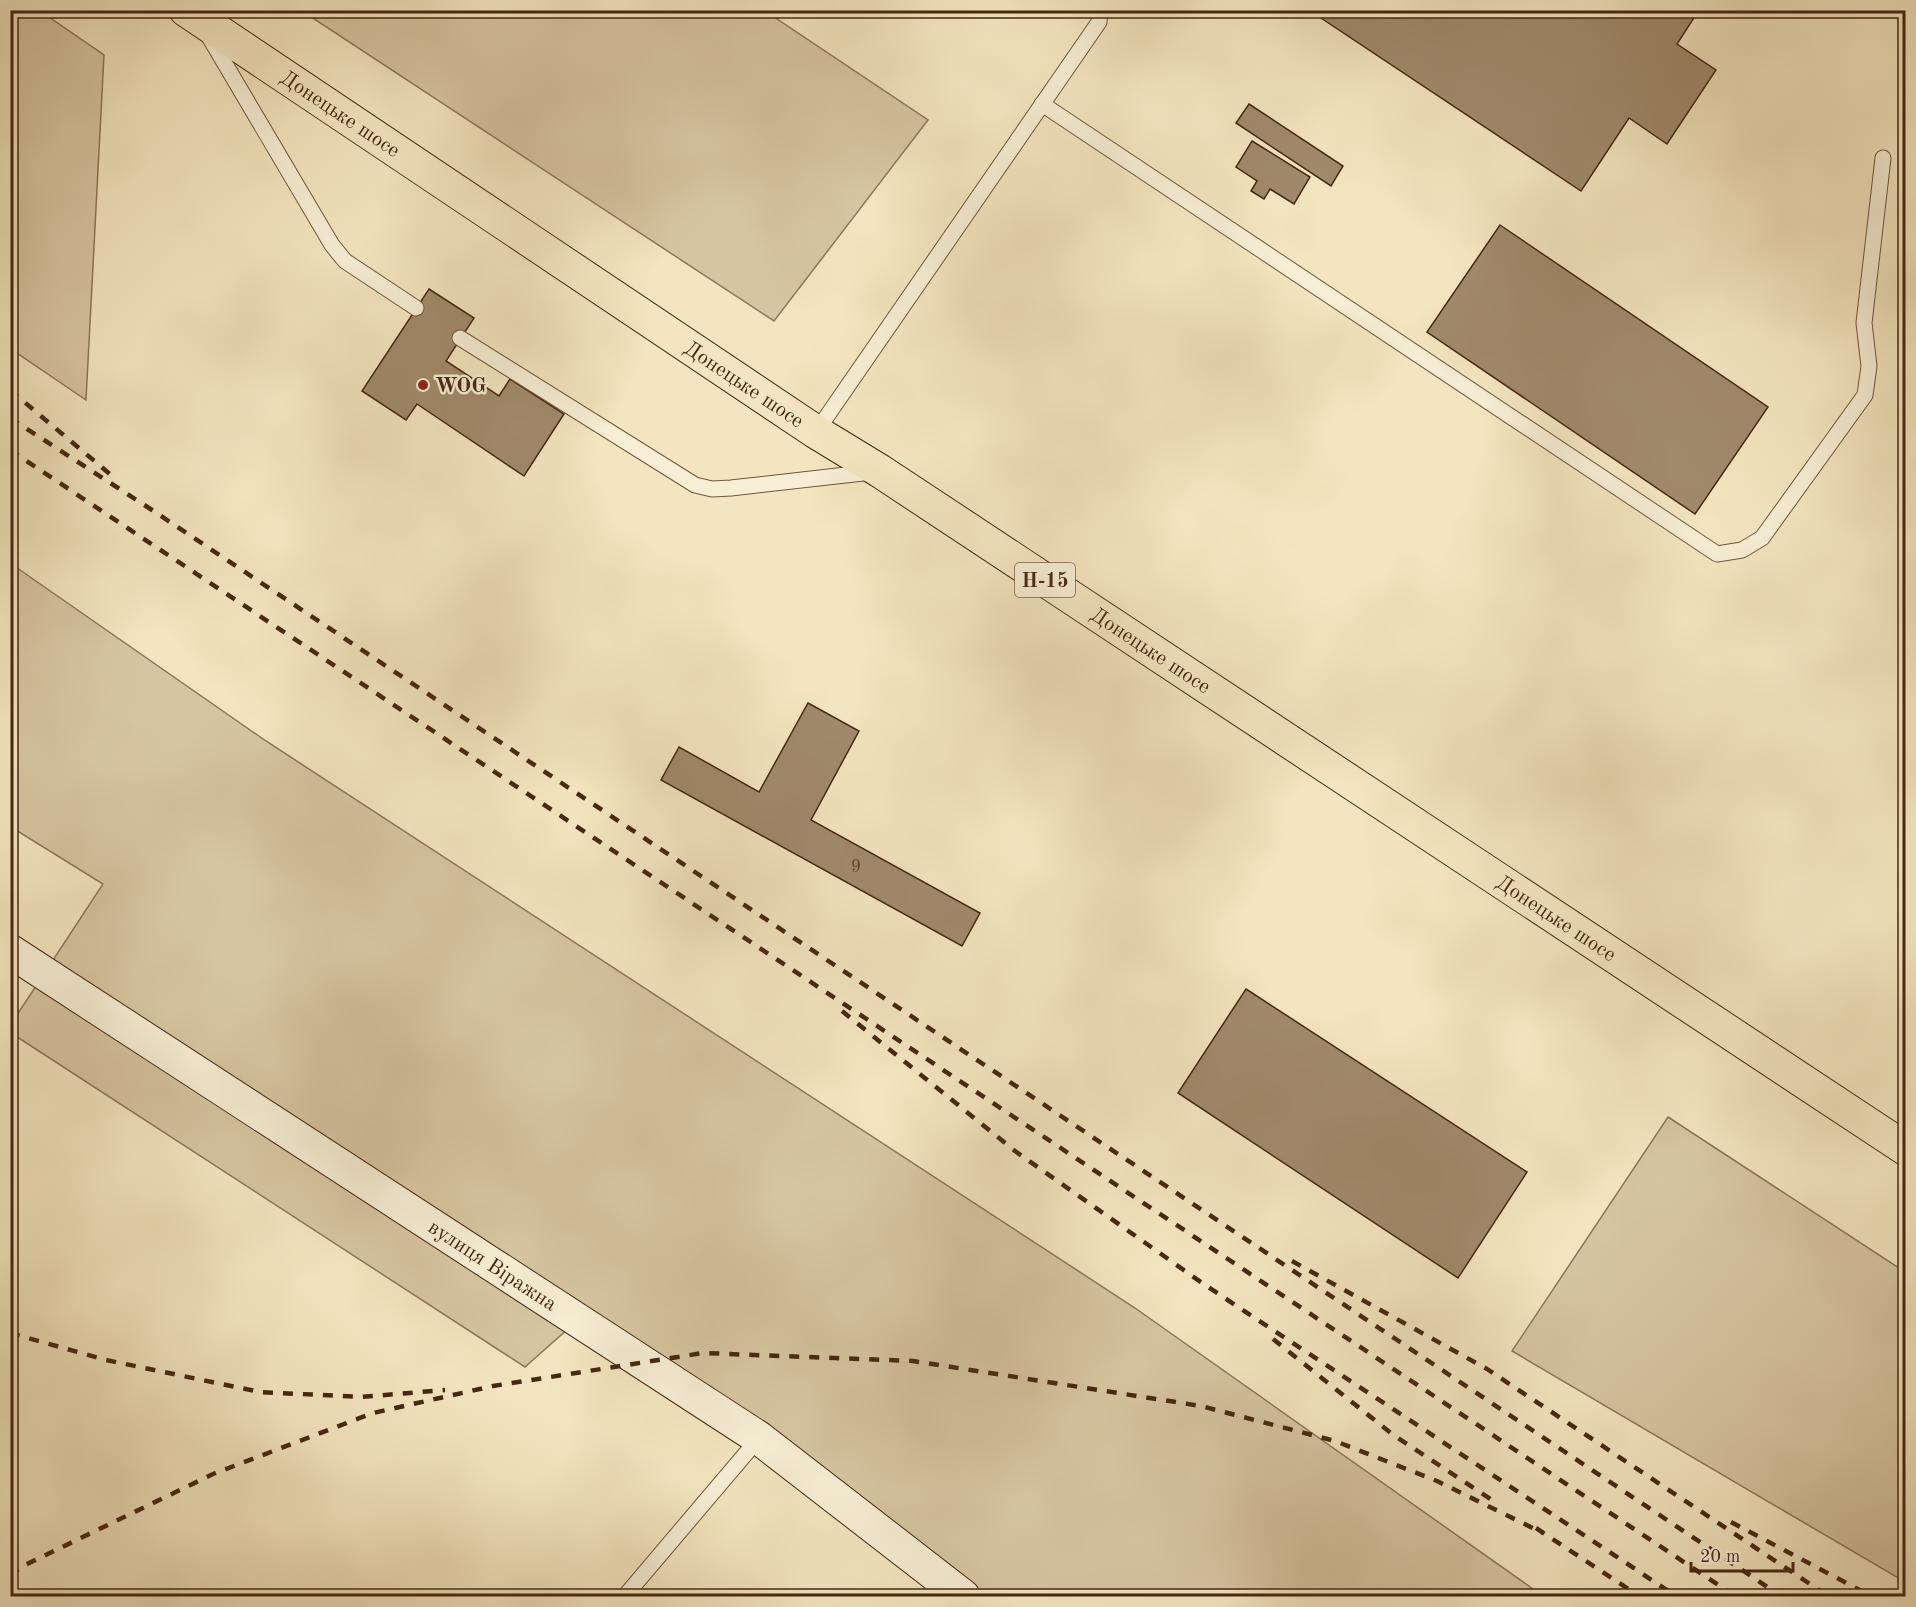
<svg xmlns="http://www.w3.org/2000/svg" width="1916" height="1607" font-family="'Old Standard TT',serif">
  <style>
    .green { fill: #d6c5a1; stroke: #8e7659; stroke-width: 1.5 }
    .building { fill: #a08a6b; stroke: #462711; stroke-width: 1.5 }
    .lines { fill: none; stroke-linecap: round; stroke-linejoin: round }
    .lane-casing { stroke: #71563c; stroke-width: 17 }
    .secondary-casing { stroke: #462711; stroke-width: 35 }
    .primary-casing { stroke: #462711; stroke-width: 35 }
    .lane { stroke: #f7eed5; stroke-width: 15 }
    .secondary { stroke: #f7eed5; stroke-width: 33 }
    .primary { stroke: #f3e5bf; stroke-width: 33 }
    .rail { stroke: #462711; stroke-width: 4.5; stroke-dasharray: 10 10; stroke-linecap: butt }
    .poi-dot { fill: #8f2418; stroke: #f7eed5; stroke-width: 2 }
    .labels { text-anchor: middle; stroke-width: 5; stroke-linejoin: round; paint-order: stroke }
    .number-label { font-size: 18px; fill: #5c4028 }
    .shield { fill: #f7eed5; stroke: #7b634c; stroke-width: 1.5 }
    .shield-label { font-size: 20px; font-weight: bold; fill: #462711 }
    .street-label { font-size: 21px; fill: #462711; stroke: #f7eed5 }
    .poi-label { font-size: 21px; font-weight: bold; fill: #462711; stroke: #f7eed5; text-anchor: start }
  </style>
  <rect width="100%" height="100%" fill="#f3e5bf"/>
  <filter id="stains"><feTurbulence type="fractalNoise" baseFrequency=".00333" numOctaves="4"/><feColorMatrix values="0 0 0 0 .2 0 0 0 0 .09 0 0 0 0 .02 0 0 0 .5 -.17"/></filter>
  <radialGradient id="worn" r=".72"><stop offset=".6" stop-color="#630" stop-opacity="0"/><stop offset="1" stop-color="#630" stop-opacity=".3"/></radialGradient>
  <!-- green -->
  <g class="green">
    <polygon points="10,11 40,11 104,55 86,400 11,349"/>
    <polygon points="302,11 765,11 928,120 774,321"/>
    <polygon points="10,563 266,741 1135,1308 1543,1596 963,1596 578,1320 525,1367 11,1033 11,1024 103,884 11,827"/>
    <polygon points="1668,1117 1905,1272 1905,1582 1512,1351"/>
  </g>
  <!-- building -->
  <g class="building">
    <polygon points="1309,10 1699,10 1677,44 1716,70 1667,144 1629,118 1581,191"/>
    <polygon points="1249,104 1343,166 1331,186 1236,123"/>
    <polygon points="1252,141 1310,177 1294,204 1270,189 1264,199 1251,191 1257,181 1236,167"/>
    <polygon points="1500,225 1768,407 1695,514 1427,332"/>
    <polygon points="429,289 474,318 446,361 499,396 510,379 564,414 524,476 417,404 406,420 362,391"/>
    <polygon points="808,703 859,731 811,820 980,913 962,946 661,780 679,747 759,792"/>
    <polygon points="1246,989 1527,1172 1458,1278 1178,1093"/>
  </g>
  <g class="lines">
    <!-- lane casing -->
    <g class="lane-casing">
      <g id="lane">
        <polyline points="208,35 332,245 345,261 416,308"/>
        <polyline points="1042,104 1717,554 1742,550 1762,538 1865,395 1869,366 1864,323 1883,158"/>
        <polyline points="460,338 695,485 712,489 731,488 872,472"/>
        <polyline points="816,432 1099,22 1100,10"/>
        <polyline points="625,1596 759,1438"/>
      </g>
    </g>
    <!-- secondary casing -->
    <g class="secondary-casing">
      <g id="secondary">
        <path id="s1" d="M10 951 759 1438 963 1596"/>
      </g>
    </g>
    <!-- primary casing -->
    <g class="primary-casing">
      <g id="primary">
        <path id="s2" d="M186 10 816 432 880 471 1906 1149"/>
      </g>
    </g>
    <!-- lane -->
    <use href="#lane" class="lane"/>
    <!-- secondary -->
    <use href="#secondary" class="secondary"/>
    <!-- primary -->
    <use href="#primary" class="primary"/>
    <!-- rail -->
    <g class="rail">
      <polyline points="10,390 111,475"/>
      <polyline points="10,418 152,510 1781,1596"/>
      <polyline points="10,450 1735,1596"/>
      <polyline points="842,1011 1015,1151 1205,1285 1676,1596"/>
      <polyline points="1292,1261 1487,1369 1828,1596"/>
      <polyline points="10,1333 106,1360 260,1392 361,1397 445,1390"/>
      <polyline points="1273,1339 1392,1434 1498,1504"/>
      <polyline points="1731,1522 1871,1596"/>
      <polyline points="1536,1528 1639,1596"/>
      <polyline points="10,1575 25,1565 213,1474 373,1413 493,1386 703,1353 913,1361 1201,1406 1335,1441 1437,1481 1543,1533"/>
    </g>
  </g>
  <!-- markers -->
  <circle class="poi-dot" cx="423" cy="385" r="6"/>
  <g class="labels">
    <!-- number labels -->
    <g class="number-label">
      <text x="856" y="872">9</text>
    </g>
    <!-- shield labels -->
    <rect class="shield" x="1015" y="563" width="60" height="34" rx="4.5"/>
    <g class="shield-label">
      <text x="1045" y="587">Н-15</text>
    </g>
    <!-- street labels -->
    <g class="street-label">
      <text dy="7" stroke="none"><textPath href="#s2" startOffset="186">Донецьке шосе</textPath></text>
      <text dy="7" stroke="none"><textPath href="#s2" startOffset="672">Донецьке шосе</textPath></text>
      <text dy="7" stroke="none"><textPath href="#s2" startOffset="1158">Донецьке шосе</textPath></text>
      <text dy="7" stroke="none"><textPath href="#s2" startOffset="1644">Донецьке шосе</textPath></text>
      <text dy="7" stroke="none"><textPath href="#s1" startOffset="576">вулиця Віражна</textPath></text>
    </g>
    <!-- poi labels -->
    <g class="poi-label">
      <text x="435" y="392">WOG</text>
    </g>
  </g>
  <!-- margin -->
  <rect width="1916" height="1607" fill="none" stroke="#f3e5bf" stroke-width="36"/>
  <rect x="12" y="12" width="1892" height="1583" fill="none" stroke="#462711" stroke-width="3"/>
  <rect x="18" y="18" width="1880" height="1571" fill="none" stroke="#462711" stroke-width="1.5"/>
  <!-- scale -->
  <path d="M1691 1562v9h102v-9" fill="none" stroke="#462711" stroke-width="3"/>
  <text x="1700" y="1562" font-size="18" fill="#462711" stroke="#f7eed5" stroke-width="4.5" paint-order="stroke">20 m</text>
  <rect width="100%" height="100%" filter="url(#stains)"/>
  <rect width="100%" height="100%" fill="url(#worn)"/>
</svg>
